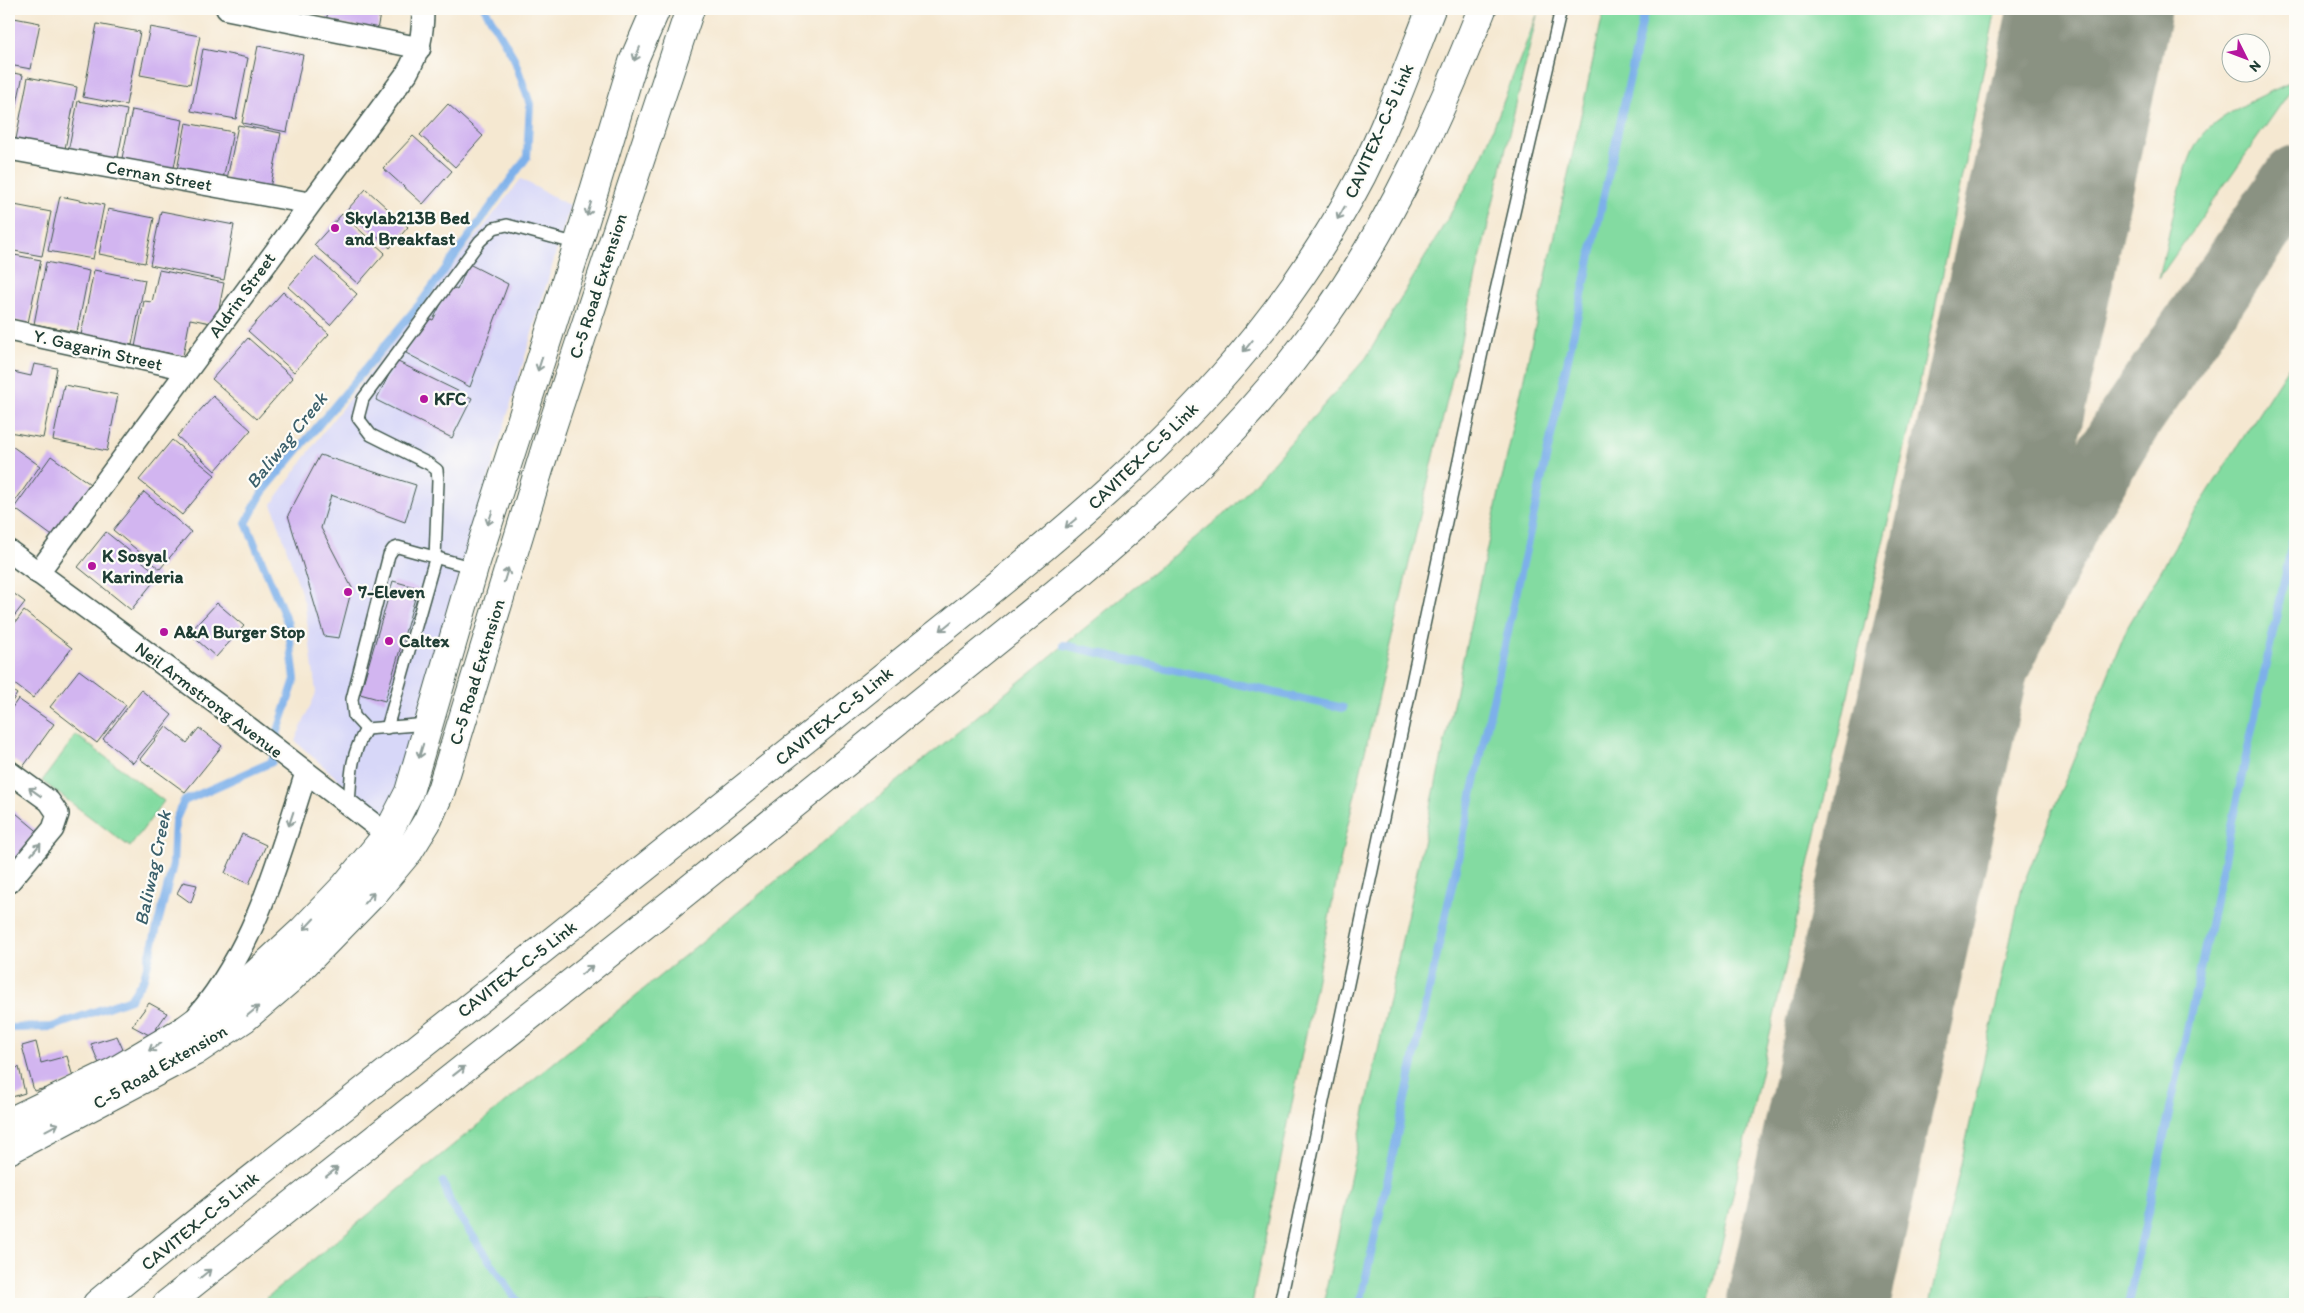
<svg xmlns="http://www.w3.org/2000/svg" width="2304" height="1313" font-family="Itim,sans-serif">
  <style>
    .built { fill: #d7d7f8 }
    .green { fill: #83dba1; stroke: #518c6a }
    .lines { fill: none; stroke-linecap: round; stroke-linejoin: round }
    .stream { stroke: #7db0ea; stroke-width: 8 }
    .taxiway { stroke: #8a9282; stroke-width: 65 }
    .runway { stroke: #8a9282; stroke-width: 162 }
    .building { fill: #d2b5f0 }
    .lane-casing { stroke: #3f574c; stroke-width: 14 }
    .street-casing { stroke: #3f574c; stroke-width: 24 }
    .primary-casing { stroke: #3f574c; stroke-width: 30 }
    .highway-casing { stroke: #3f574c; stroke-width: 30 }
    .lane { stroke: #fff; stroke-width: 11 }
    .street { stroke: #fff; stroke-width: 21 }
    .primary { stroke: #fff; stroke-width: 28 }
    .highway { stroke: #fff; stroke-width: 28 }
    .oneway { stroke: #8f9e9a }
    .poi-dot { fill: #b5179e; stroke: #fdfcf7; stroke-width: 2 }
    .labels { text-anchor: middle; stroke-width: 4.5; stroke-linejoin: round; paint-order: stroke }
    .street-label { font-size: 18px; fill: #1f3d34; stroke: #fdfcf7 }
    .poi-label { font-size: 18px; font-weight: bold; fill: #1f3d34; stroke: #fdfcf7; text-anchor: start }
    .water-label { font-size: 19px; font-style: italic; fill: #3b606b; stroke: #fdfcf7 }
  </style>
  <rect width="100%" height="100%" fill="#fdfcf7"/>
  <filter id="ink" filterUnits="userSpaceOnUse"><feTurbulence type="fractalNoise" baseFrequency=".02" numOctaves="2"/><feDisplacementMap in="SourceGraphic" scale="10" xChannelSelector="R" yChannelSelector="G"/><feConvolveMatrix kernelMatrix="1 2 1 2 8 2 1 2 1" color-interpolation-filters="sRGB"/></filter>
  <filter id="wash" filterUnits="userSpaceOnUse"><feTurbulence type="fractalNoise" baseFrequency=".0096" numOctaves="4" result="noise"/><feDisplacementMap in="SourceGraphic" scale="20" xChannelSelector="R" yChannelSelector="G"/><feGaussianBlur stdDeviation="1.12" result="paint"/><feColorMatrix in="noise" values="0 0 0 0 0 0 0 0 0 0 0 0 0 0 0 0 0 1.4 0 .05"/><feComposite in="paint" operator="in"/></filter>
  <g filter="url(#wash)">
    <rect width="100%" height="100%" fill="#f5e8d1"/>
    <!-- built -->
    <polygon class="built" points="521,179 570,206 386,822 295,741 316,693 305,605 272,504 324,431"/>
    <!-- green -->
    <g class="green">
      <polygon points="1604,9 1996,9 1920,382 1708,1304 1323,1304"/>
      <polygon points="1537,15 1346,833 1252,1304 259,1304 1234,506 1366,358 1479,165"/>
      <path d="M2291 82 2293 87 2284 100 2159 278C2168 243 2181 161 2202 136 2221 113 2264 95 2291 82Z"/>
      <polygon points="2295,357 2295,1304 1930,1304 2022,887 2127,628 2199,506"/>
      <polygon points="76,735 164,801 130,847 42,781"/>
    </g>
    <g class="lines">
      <!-- stream -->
      <g class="stream">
        <polyline points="1064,645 1343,708"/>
        <polyline points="9,1028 52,1027 130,999 144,978 173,865 175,821 184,801 272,762 278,731 295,679 288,624 246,523 262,493 422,301 527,157 530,104 514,58 485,9"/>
        <polyline points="443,1182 451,1204 519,1304"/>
        <polyline points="1360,1304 1645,9"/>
        <polyline points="2128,1304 2295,530"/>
      </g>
      <!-- taxiway -->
      <g class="taxiway">
        <path d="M2071 97C2087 61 2105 29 2139 9"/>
        <polyline points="1879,978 1945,789 1989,683 2070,519 2130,419 2295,178"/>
      </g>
      <!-- runway -->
      <polyline class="runway" points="1808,1304 2090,9"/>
    </g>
    <g id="blocks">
      <!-- building -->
      <g class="building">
        <polygon points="295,9 310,9 309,12"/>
        <polygon points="329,9 381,9 377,30 326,20"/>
        <polygon points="9,17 40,23 31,69 9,65"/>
        <polygon points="97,24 140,32 126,105 83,97"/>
        <polygon points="150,27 200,36 190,84 140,75"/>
        <polygon points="258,46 303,55 287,132 242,123"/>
        <polygon points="203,49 248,58 236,119 191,111"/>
        <polygon points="9,72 23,75 12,127 9,127"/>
        <polygon points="28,77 77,87 64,154 15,144"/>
        <polygon points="78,101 127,110 116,167 67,157"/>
        <polygon points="448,104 483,136 455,167 420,135"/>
        <polygon points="132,110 183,120 173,173 121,163"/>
        <polygon points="186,123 233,132 223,179 177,170"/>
        <polygon points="238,125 281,133 269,193 226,184"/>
        <polygon points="413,136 452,171 423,204 383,168"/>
        <polygon points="366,189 408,227 390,248 347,210"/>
        <polygon points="60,196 104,205 93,259 48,251"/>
        <polygon points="9,204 51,212 42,256 9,250"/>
        <polygon points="108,209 154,218 145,263 99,254"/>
        <polygon points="161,211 234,225 224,280 150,265"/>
        <polygon points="342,214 385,253 358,284 314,245"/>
        <polygon points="9,254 41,260 28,323 9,319"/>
        <polygon points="315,256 357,294 330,325 288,287"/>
        <polygon points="46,262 89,271 77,332 34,324"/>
        <polygon points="469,264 508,284 470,387 406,353 425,317 433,320 450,286 457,290"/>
        <polygon points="94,270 145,280 132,345 81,335"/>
        <polygon points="159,270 224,283 216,324 190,319 183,356 135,347 144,301 152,302"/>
        <polygon points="283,292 329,334 294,372 248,331"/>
        <polygon points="248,338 293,378 257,419 212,379"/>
        <polygon points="396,361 472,398 452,438 376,400"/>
        <polygon points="34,364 57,368 43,438 9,432 9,371 31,376"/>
        <polygon points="64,385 118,395 107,451 53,440"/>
        <polygon points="213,396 251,430 215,471 177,436"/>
        <polygon points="172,440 215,475 182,515 139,480"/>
        <polygon points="9,444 40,466 9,510"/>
        <polygon points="320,455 416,485 405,522 331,495 321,528 352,588 339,638 324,636 288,515"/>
        <polygon points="51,456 93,486 55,538 14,508"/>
        <polygon points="144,492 191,532 160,569 113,530"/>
        <polygon points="106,532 159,575 131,610 78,567"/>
        <polygon points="393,581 418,588 385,701 360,694"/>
        <polygon points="9,590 25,602 9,623"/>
        <polygon points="217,603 244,626 216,657 189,633"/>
        <polygon points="24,611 72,648 33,698 9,680 9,631"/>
        <polygon points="79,670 126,705 97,743 50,707"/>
        <polygon points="9,688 17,694 9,706"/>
        <polygon points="141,690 172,715 133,763 103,739"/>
        <polygon points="18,699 54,724 23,767 9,757 9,712"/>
        <polygon points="166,726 187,743 199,728 222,746 185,792 140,759"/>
        <polygon points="10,808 42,835 9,874 9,810"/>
        <polygon points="242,834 266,845 249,884 225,873"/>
        <polygon points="183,882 197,885 191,903 177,893"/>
        <polygon points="149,1003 167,1013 151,1036 132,1026"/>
        <polygon points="117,1036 125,1054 100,1066 91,1044"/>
        <polygon points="36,1042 41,1063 67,1056 74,1081 34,1091 22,1046"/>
        <polygon points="19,1067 25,1093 9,1098 9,1071"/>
      </g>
    </g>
  </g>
  <g filter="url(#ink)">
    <use href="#blocks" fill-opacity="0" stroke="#3f574c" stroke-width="1"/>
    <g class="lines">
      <!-- lane casing -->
      <g class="lane-casing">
        <g id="lane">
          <polyline points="428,724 366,729 354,716 352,699 389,555 393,549 398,547 474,568"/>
          <polyline points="387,728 435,559 438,481 437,470 429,464 371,435 358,418 363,399 480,241 494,228 507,225 578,244"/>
          <path d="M349 806C351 775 350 757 366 729"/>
          <polyline points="1280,1304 1485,338 1561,9"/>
        </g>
      </g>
      <!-- street casing -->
      <g class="street-casing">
        <g id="street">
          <polyline points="227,9 420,48"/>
          <polyline points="9,149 309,203"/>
          <polyline points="9,330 187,369"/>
          <polyline points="9,551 236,718 398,843"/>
          <path d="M38 573 407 73C420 50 423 36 423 9"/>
          <polyline points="9,772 49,801 58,814 53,829 9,882"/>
          <path d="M198 1015C256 946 279 857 306 773"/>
        </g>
      </g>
      <!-- primary casing -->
      <g class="primary-casing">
        <g id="primary">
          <polyline points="9,1122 115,1071 186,1029 235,993 302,931 345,886 387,835 409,792 474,568 578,244 633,62 656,9"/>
          <polyline points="9,1150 194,1052 245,1018 288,981 374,893 409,851 427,822 441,790 552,427 690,9"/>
        </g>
      </g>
      <!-- highway casing -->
      <g class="highway-casing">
        <g id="highway">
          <path d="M97 1304C181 1233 269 1166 356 1097 522 966 688 834 852 702 1001 581 1160 466 1276 311 1308 268 1337 223 1362 175 1389 121 1409 65 1431 9"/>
          <path d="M167 1304 672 903 1056 593C1156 510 1252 422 1326 315 1392 221 1440 115 1482 9"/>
        </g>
      </g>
      <!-- lane -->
      <use href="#lane" class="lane"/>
      <!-- street -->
      <use href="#street" class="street"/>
      <!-- primary -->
      <use href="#primary" class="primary"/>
      <!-- highway -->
      <use href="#highway" class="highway"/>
    </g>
    <!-- one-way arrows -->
    <defs><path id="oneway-shaft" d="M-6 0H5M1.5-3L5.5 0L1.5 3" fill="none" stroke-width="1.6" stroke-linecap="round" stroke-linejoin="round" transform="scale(1.25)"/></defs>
    <g class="oneway">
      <use href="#oneway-shaft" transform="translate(637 54) rotate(113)"/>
      <use href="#oneway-shaft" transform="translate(589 209) rotate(107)"/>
      <use href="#oneway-shaft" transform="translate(1341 213) rotate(120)"/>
      <use href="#oneway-shaft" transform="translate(1248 346) rotate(129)"/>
      <use href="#oneway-shaft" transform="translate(540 364) rotate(108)"/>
      <use href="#oneway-shaft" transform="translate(490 518) rotate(108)"/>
      <use href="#oneway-shaft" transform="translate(1071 523) rotate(140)"/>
      <use href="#oneway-shaft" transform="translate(506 575) rotate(-73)"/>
      <use href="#oneway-shaft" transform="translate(946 626) rotate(141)"/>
      <use href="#oneway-shaft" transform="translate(421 751) rotate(107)"/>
      <use href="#oneway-shaft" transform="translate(35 792) rotate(-144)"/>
      <use href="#oneway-shaft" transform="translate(291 819) rotate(108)"/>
      <use href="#oneway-shaft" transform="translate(36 849) rotate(-50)"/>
      <use href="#oneway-shaft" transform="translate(369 898) rotate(-47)"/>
      <use href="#oneway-shaft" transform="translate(309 924) rotate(133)"/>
      <use href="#oneway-shaft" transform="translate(587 970) rotate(-38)"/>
      <use href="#oneway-shaft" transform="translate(253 1011) rotate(-40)"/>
      <use href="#oneway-shaft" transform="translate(155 1047) rotate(149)"/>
      <use href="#oneway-shaft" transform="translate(459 1071) rotate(-38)"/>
      <use href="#oneway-shaft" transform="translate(52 1127) rotate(-28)"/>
      <use href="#oneway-shaft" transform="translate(332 1172) rotate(-38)"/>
      <use href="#oneway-shaft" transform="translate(205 1274) rotate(-39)"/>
    </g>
  </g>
  <!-- markers -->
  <g class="poi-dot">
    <circle cx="335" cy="228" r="5"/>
    <circle cx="424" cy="399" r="5"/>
    <circle cx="92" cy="566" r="5"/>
    <circle cx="348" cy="592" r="5"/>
    <circle cx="164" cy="632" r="5"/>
    <circle cx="389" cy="641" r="5"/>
  </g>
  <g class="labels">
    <!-- street labels -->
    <g class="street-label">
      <text transform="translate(1379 131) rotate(-66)" y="6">CAVITEX–C-5 Link</text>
      <text transform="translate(159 176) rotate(10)" y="6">Cernan Street</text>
      <text transform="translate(598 286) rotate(-72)" y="6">C-5 Road Extension</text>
      <text transform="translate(242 295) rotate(-54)" y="6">Aldrin Street</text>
      <text transform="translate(98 350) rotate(13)" y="6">Y. Gagarin Street</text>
      <text transform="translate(1143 456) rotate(-44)" y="6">CAVITEX–C-5 Link</text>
      <text transform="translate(477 672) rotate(-73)" y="6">C-5 Road Extension</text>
      <text transform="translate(209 700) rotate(37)" y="6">Neil Armstrong Avenue</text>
      <text transform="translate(834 716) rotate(-39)" y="6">CAVITEX–C-5 Link</text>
      <text transform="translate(517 969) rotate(-38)" y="6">CAVITEX–C-5 Link</text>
      <text transform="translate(160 1067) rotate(-30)" y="6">C-5 Road Extension</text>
      <text transform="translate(200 1221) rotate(-39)" y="6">CAVITEX–C-5 Link</text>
    </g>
    <!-- poi labels -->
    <g class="poi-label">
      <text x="345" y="224">Skylab213B Bed<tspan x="345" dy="21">and Breakfast</tspan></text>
      <text x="434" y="405">KFC</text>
      <text x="102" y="562">K Sosyal<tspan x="102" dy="21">Karinderia</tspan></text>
      <text x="358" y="598">7-Eleven</text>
      <text x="174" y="638">A&amp;A Burger Stop</text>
      <text x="399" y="647">Caltex</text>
    </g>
    <!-- water labels -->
    <g class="water-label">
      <text transform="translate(286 440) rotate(-51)" y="7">Baliwag Creek</text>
      <text transform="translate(152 868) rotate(-78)" y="7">Baliwag Creek</text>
    </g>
  </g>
  <!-- margin -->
  <rect width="2304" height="1313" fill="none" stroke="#fdfcf7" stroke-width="30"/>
  <!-- north arrow -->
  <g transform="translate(2246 58) rotate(132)"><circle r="24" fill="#fdfcf7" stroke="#a4b0a9"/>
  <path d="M0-4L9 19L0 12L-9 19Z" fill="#b5179e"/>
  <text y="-8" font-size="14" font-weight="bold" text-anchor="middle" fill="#1f3d34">N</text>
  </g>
</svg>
